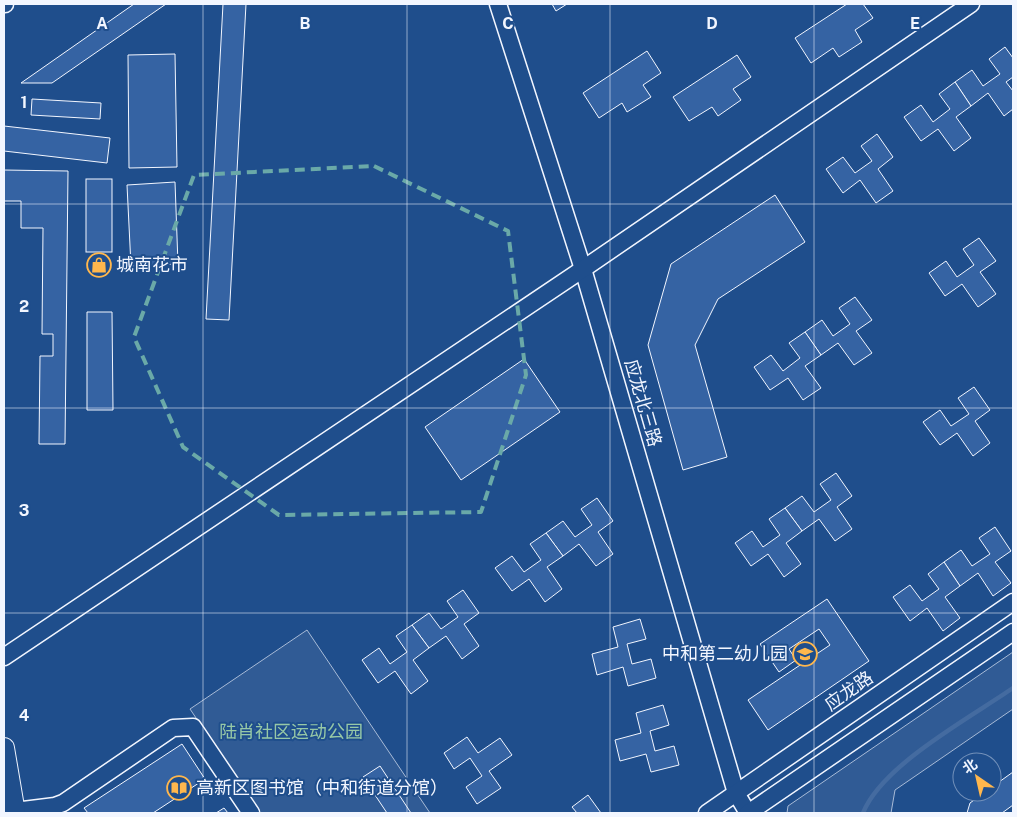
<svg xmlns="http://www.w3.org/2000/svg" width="1017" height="817" font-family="'Public Sans','Noto Sans SC',sans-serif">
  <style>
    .green { fill: #305b95; stroke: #a8bbd7 }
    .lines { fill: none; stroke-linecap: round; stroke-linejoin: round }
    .stream { stroke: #446ba0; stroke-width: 4.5 }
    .building { fill: #3563a3; stroke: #f2f6ff }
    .minor-casing { stroke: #f2f6ff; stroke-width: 19 }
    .major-casing { stroke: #f2f6ff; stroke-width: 22 }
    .minor { stroke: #1f4e8c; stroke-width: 16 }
    .major { stroke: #1f4e8c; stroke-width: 20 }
    .marked { fill: none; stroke: #6aa9a8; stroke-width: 4; stroke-dasharray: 10 6; stroke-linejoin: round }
    .grid { fill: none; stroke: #f2f6ff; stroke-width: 1; stroke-opacity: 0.55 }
    .labels { text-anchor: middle; stroke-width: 4; stroke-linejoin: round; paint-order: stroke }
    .poi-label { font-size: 18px; fill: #f2f6ff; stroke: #1f4e8c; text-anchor: start }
    .street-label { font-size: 18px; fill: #f2f6ff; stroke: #1f4e8c }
    .park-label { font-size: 18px; fill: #97c8a6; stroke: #1f4e8c }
    .grid-label { font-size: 16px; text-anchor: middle; font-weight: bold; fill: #f2f6ff; stroke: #1f4e8c; stroke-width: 4; stroke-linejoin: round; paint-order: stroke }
  </style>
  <rect width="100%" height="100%" fill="#1f4e8c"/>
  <!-- green -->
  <g class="green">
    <polygon points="307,630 430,813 260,813 190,709"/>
    <polygon points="1013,652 1013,709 895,790 891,813 787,813 788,806"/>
  </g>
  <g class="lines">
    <!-- stream -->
    <path class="stream" d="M863 813C882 765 971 717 1013 688"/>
  </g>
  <!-- building -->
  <g class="building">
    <polygon points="134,4 166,4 52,83 21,83"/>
    <polygon points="223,4 246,4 229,320 206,319"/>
    <polygon points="552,4 567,4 556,11"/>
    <polygon points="847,4 863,4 873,18 855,30 862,42 839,57 833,48 811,63 795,38"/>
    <polygon points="1005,47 1013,58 1013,77 1006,82 1013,91 1013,109 1004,116 988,93 971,106 955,82 972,70 983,86 1000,74 989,59"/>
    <polygon points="647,51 661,73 643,85 651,97 627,112 622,103 599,118 583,93"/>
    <polygon points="175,54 177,167 129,168 128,55"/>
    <polygon points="737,55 751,77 733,89 741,100 718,116 712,107 689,121 673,97"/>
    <polygon points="955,82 971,106 956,117 971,138 954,151 938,129 921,141 904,117 921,105 933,122 950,109 939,94"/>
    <polygon points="32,99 101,103 100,119 31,115"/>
    <polygon points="4,126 110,138 107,163 4,151"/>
    <polygon points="877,134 893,157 878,169 893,191 876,203 860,180 843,193 826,169 843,157 855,173 872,161 861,146"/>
    <polygon points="4,170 68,171 65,444 39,444 40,356 53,356 53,334 42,334 43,228 21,228 21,201 4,201"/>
    <rect x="86" y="179" width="26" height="73"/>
    <polygon points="175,182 178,264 131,266 127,185"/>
    <polygon points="775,195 805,242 718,299 695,345 727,457 683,470 648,345 671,264"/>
    <polygon points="979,238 996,261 980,272 996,294 978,307 962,284 945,296 929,273 946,261 957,277 974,265 963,249"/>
    <polygon points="855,297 872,320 856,331 872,353 854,365 838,343 821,355 805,332 822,320 833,336 850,324 839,308"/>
    <polygon points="87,312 112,312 113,410 87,410"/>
    <polygon points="805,332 821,355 805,366 821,388 803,400 788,378 770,390 754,367 771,355 783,371 800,358 789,343"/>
    <polygon points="524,359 560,412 461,480 425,427"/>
    <polygon points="974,387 990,410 975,421 990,443 973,456 957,433 940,445 923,422 940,410 951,426 969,414 958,398"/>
    <polygon points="836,473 852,496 837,507 852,529 835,541 819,519 802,531 785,508 802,496 814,512 831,500 820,484"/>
    <polygon points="597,498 613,521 598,532 613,554 596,566 579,544 563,556 546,533 563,521 575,537 592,525 581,509"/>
    <polygon points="785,508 802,531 786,543 801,564 784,577 768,554 751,566 735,543 752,531 763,547 780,535 769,519"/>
    <polygon points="995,527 1011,551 995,562 1011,583 993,596 978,573 960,586 944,562 961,550 972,566 990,554 979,538"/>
    <polygon points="546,533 563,556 547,567 562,589 545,602 529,579 512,591 495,568 512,556 524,572 541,560 530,544"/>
    <polygon points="944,562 960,586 945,597 960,618 943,631 927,608 910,621 893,597 910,585 922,601 939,589 928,574"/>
    <polygon points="463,590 479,613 464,624 479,646 462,659 446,636 429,648 412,625 429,613 441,629 458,617 447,601"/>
    <polygon points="827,599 869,661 768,730 748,700 830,645 819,629 789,649 796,660 779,672 760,644"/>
    <polygon points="640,619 646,639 627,644 632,664 651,659 656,678 628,686 623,667 597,675 592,654 618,647 613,627"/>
    <polygon points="412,625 429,648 413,660 428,681 411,694 395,671 378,683 362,660 379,648 390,664 407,652 396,636"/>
    <polygon points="663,705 669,725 650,731 655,751 674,746 679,765 651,772 646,754 620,761 615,740 641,733 636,713"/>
    <polygon points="467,737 478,753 500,738 512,755 489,771 501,788 477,804 466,787 482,776 470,758 454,769 444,753"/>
    <polygon points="182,744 205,779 153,813 88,813 84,808"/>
    <polygon points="380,766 411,813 387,813 363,777"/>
    <polygon points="1013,772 1013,805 1002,813 967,813 970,803 985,792 992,792 992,787"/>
    <polygon points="588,795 601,813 577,813 572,807"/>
    <polygon points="224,808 228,813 216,813"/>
  </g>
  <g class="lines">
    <!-- minor casing -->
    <g class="minor-casing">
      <g id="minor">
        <polyline points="4,4 5,4"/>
        <polyline points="498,4 583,269 736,793 748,813"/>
        <polyline points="4,657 583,269 971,4"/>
        <polyline points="15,811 55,806 63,803 173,728 193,727 251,813"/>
        <polyline points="707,813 1013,602"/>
        <polyline points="748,813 1013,632"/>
      </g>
    </g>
    <!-- major casing -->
    <g class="major-casing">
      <polyline id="major" points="4,748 15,813"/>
    </g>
    <!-- minor -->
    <use href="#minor" class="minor"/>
    <!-- major -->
    <use href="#major" class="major"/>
  </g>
  <!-- marked area -->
  <path class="marked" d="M374 166 508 231 526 375 481 512 279 515 183 447 134 337 194 175Z"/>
  <!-- grid -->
  <path class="grid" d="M203 4V813M407 4V813M610 4V813M814 4V813M4 204H1013M4 408H1013M4 613H1013"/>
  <!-- icons -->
  <defs>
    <g id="shop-ring" transform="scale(1.25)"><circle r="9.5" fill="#1f4e8c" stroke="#ffb74d" stroke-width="1.5"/><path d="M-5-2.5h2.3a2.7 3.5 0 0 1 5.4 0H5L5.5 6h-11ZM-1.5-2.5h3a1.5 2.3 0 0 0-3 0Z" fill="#ffb74d"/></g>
    <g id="school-ring" transform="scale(1.25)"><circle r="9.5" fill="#1f4e8c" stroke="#ffb74d" stroke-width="1.5"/><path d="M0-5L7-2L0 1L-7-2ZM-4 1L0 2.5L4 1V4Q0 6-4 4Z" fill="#ffb74d"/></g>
    <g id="library-ring" transform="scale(1.25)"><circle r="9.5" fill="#1f4e8c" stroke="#ffb74d" stroke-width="1.5"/><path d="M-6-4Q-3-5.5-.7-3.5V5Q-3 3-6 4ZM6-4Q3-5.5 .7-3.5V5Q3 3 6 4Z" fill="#ffb74d"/></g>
  </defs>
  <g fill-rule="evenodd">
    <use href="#shop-ring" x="99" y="265"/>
    <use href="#school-ring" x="805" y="654"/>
    <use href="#library-ring" x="179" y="788"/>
  </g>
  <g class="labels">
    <!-- poi labels -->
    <g class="poi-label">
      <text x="116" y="271">城南花市</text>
      <text x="788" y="660" text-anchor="end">中和第二幼儿园</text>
      <text x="196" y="794">高新区图书馆（中和街道分馆）</text>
    </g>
    <!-- street labels -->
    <g class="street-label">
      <text transform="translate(643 403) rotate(74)" y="6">应龙北三路</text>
      <text transform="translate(849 691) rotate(-35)" y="6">应龙路</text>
    </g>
    <!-- park labels -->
    <g class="park-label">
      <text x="291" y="738">陆肖社区运动公园</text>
    </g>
  </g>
  <g class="grid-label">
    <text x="102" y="29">A</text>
    <text x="305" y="29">B</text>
    <text x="508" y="29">C</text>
    <text x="712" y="29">D</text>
    <text x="915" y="29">E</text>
    <text x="24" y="108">1</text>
    <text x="24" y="312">2</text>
    <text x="24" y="516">3</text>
    <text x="24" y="721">4</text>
  </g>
  <!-- border -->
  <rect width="1017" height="817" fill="none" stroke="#f2f6ff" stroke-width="10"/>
  <!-- north arrow -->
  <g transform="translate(977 777) rotate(326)"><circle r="24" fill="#1f4e8c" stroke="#7391ba"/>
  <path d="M0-4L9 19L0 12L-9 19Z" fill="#ffb74d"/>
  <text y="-8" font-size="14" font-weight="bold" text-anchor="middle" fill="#f2f6ff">北</text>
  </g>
</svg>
